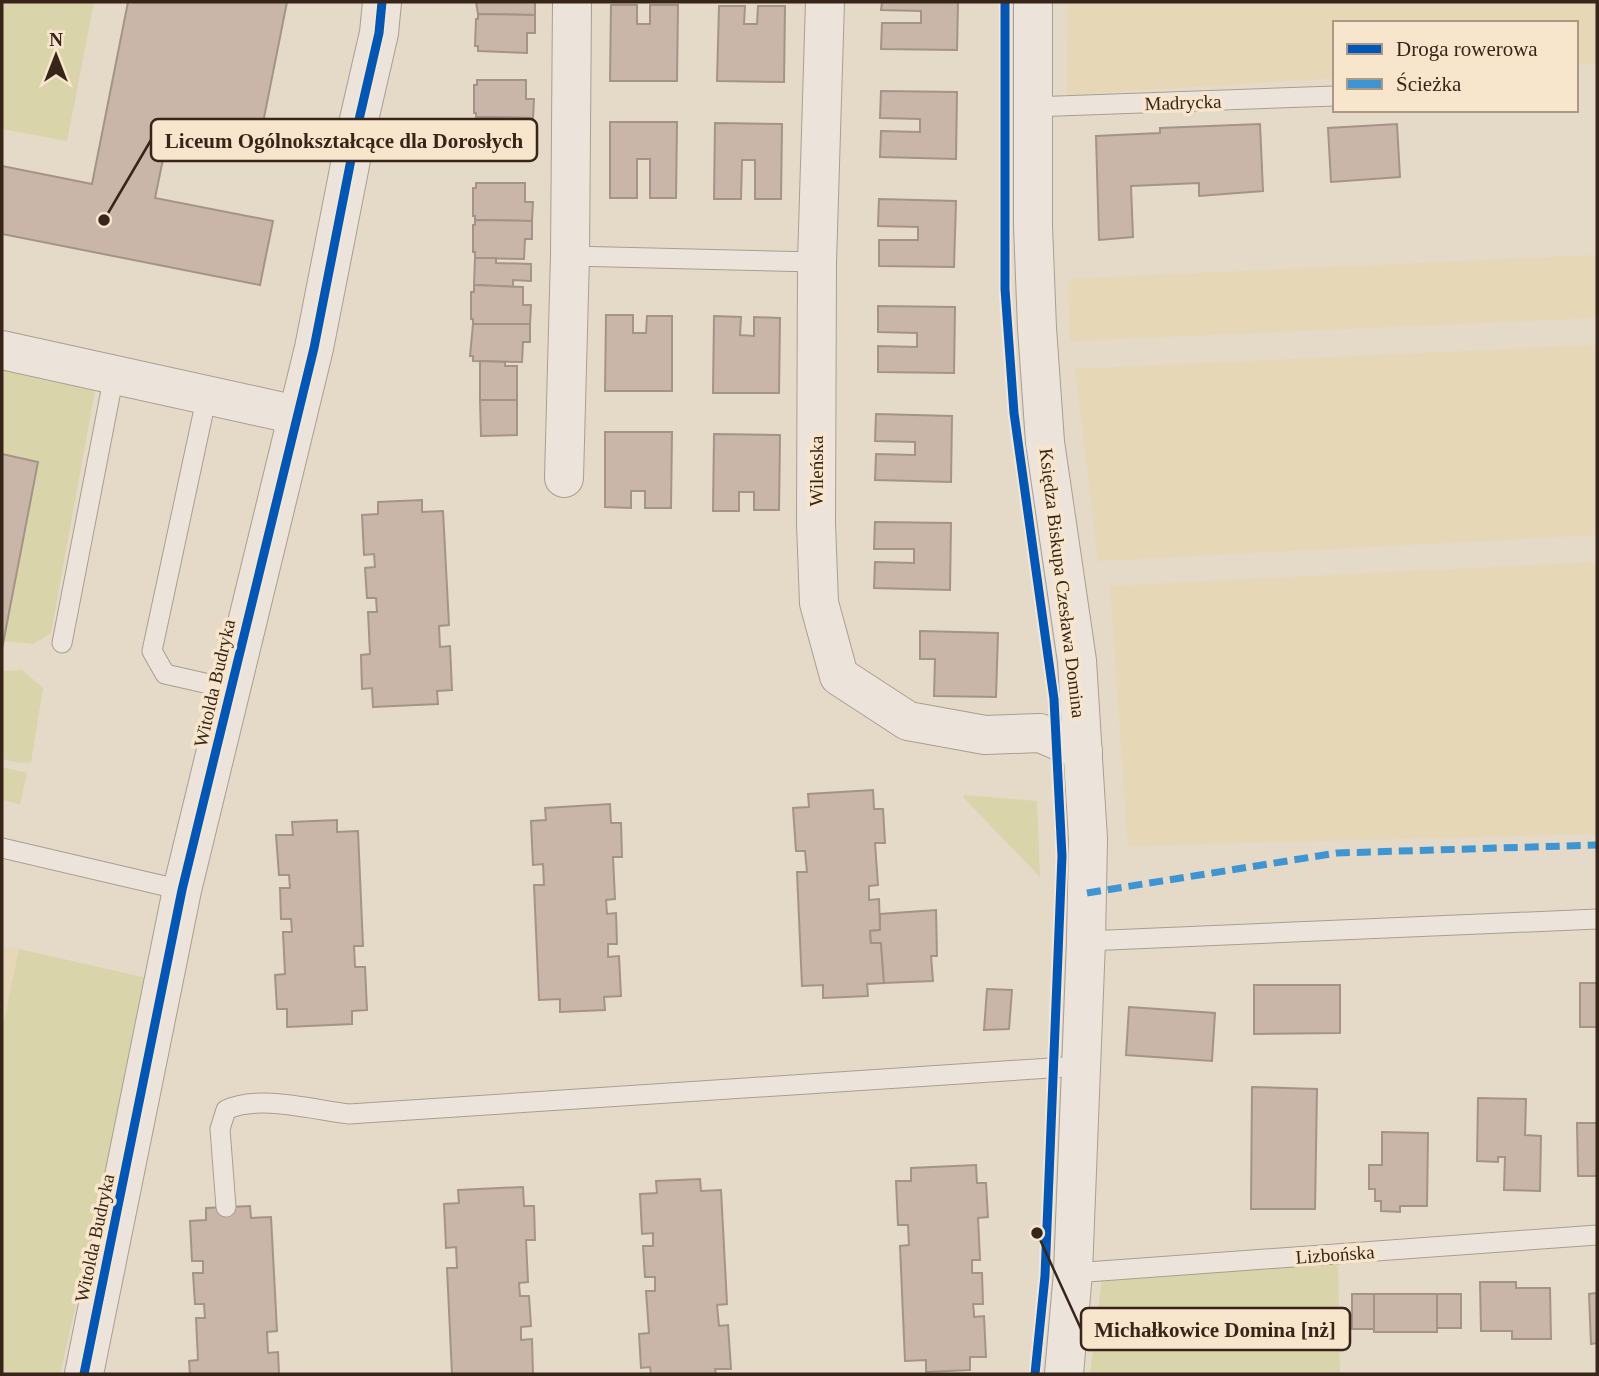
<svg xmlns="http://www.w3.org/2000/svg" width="1599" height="1376" font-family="'Times New Roman',serif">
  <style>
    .farmland { fill: #e6d7b7 }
    .green { fill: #d9d4a9 }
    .building { fill: #c9b6a8; stroke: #a49488; stroke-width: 2 }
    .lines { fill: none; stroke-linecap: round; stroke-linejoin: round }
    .lane-casing { stroke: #a99e92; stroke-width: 21 }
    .street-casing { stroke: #a99e92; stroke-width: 40 }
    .lane { stroke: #ece4da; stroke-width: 19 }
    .street { stroke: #ece4da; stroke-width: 38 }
    .quiet { stroke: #3e95d4; stroke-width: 7; stroke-dasharray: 14 7; stroke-linecap: butt }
    .cycleway-casing { stroke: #f8e6cc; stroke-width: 13 }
    .cycleway { stroke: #0057b8; stroke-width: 9 }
    .labels { text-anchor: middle; stroke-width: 7; stroke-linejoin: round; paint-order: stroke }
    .street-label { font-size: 19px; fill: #37251a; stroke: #f8e6cc }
    .leader { fill: none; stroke: #37251a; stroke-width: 2.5 }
    .callout-dot { fill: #37251a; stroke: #f8e6cc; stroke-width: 2.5 }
    .callout { fill: #f8e6cc; stroke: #37251a; stroke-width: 2.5 }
    .callout-label { font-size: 21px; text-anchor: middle; font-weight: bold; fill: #37251a }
  </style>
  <rect width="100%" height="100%" fill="#e5d9c8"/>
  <!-- farmland -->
  <g class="farmland">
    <polygon points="1068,2 1597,2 1597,64 1576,65 1576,23 1335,23 1335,78 1067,95"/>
    <polygon points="1597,255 1597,318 1070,341 1068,279"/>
    <polygon points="1597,345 1597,535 1098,561 1075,369"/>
    <polygon points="1597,562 1597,834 1128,846 1110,586"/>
    <polygon points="2,946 19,949 2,1032"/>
  </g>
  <!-- green -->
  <g class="green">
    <polygon points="2,2 94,2 67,141 2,129"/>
    <polygon points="2,362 96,385 51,633 33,644 3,641 38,462 2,454"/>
    <polygon points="22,670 43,688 31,762 20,763 2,759 2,671"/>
    <polygon points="2,767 27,773 20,804 2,800"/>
    <polygon points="964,795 1037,801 1040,877 963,797"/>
    <polygon points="19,949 151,979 60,1374 2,1374 2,1032"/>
    <polygon points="1338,1262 1340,1374 1090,1374 1102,1278"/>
  </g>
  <!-- building -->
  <g class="building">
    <polygon points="128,2 287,2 257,153 168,135 155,198 273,221 260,285 2,234 2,166 92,184"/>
    <polygon points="476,2 535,2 535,15 478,14"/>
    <polygon points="882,2 958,2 957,50 881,49 882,23 921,23 921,11 881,10"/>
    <polygon points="611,5 637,5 637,24 650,24 650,5 678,5 677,81 610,81"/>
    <polygon points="719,6 745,6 744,24 757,24 758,6 785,6 784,82 717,81"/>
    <polygon points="478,14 535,15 535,33 527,33 527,53 478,51 478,46 475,46 476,19 478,19"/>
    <polygon points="477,80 526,80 526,99 534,99 533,118 476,117 476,113 474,113 474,85 477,85"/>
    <polygon points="881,91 957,92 956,159 880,157 881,131 920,132 920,119 880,118"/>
    <polygon points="476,117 533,118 533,136 526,136 526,156 476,155 476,149 474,149 474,122 476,122"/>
    <polygon points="610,122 677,122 676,198 650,198 650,159 637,159 637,198 610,198"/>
    <polygon points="715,123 782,124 781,199 755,199 755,160 742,160 741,199 714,199"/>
    <polygon points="1260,124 1263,191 1199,196 1199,183 1131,186 1133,237 1099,240 1096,136 1160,133 1160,128"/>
    <polygon points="1397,124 1400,177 1331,182 1328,128"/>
    <polygon points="476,183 525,183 525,202 533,202 532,221 475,220 475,216 473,216 473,188 476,188"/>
    <polygon points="879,199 956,201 954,267 879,266 879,240 918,240 918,227 878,226"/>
    <polygon points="475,220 532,221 532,239 525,239 524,259 475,258 475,252 473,252 473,225 475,225"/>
    <polygon points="475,258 496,258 496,263 531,264 531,281 513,280 513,287 474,285"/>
    <polygon points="474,285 523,287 523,305 531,305 530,324 473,324 473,319 471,319 471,292 474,292"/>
    <polygon points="878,306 955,307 954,373 878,372 878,346 917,347 917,333 878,332"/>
    <polygon points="606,315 633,315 633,333 646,333 647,316 672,316 672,391 605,391"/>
    <polygon points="714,316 741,317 740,335 754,336 754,317 780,318 779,393 713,393"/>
    <polygon points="473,324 530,324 530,342 523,342 522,362 473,361 473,356 470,356"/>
    <polygon points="480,361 505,362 505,366 517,366 517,400 480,400"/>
    <polygon points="480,400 517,400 517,435 481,436"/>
    <polygon points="876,414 952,416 951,482 875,480 876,454 915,455 915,442 875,441"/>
    <polygon points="605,432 672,432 671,508 645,508 645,491 631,491 631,508 605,507"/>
    <polygon points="714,434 780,435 779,510 754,510 754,492 739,492 739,511 713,511"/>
    <polygon points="2,454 38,462 2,649"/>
    <polygon points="422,500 422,512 443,511 449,625 439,626 440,647 450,646 452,690 437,691 438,704 373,707 372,688 362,689 361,655 370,654 368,612 377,612 376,598 367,598 365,568 375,567 374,554 364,555 362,515 378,514 378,502"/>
    <polygon points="875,522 951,523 950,590 874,588 875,562 914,563 914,549 874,549"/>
    <polygon points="920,631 998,633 996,697 934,696 935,659 920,659"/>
    <polygon points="873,790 874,809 883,809 885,843 875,843 878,885 869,886 869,900 879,899 880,930 870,931 871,943 881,943 884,983 867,984 868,996 823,998 823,985 802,986 797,872 807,872 805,851 796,851 793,808 809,807 808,794"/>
    <polygon points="610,804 611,823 621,823 622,857 613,857 615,899 606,900 607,914 616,913 617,944 608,944 608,957 619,956 621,996 604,997 605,1010 560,1012 560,999 539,1000 534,885 544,885 543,864 533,865 531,821 546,820 545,808"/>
    <polygon points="337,820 337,832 358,831 363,946 354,946 355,967 365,967 367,1010 352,1011 352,1024 287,1027 287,1009 277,1009 275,975 285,974 283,932 292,932 291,919 281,919 280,888 290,888 289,875 279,875 276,835 293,835 292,822"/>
    <polygon points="936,910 937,956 931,956 933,981 884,983 881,943 871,943 870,931 880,930 880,914"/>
    <rect x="1580" y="983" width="17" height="44"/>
    <polygon points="1254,985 1340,985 1340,1033 1254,1034"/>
    <polygon points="987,989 1012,990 1009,1029 984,1030"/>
    <polygon points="1129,1007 1215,1013 1212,1061 1126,1055"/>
    <polygon points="1252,1087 1317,1089 1315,1209 1251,1209"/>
    <polygon points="1597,1097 1597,1176 1578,1176 1577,1123 1597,1123"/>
    <polygon points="1478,1098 1526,1099 1525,1135 1541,1136 1540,1191 1504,1190 1505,1157 1498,1157 1498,1162 1477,1161"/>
    <polygon points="1382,1132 1428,1133 1427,1206 1400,1206 1400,1212 1381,1211 1381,1201 1375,1201 1375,1189 1369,1189 1369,1165 1382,1165"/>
    <polygon points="976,1165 977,1183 986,1183 988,1217 978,1218 980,1260 972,1260 972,1273 982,1273 983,1304 973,1304 974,1313 974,1317 984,1316 986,1357 970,1357 970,1370 926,1372 926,1360 905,1361 900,1246 909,1245 908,1225 898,1225 896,1181 911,1181 911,1168"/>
    <polygon points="700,1179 701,1191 721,1190 727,1304 717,1305 719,1326 728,1325 731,1369 715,1369 716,1374 651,1374 650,1367 641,1368 639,1334 649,1333 646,1291 655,1291 655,1277 645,1277 643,1246 653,1246 653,1233 642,1234 640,1194 657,1193 656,1181"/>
    <polygon points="523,1187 524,1206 534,1206 535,1240 526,1240 528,1282 519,1283 520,1296 529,1296 531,1326 521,1327 521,1340 532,1339 533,1374 452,1374 447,1268 457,1268 456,1247 446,1248 444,1204 459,1203 458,1190"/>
    <polygon points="250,1206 251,1218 271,1217 277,1331 267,1332 268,1353 278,1352 279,1374 190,1374 189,1361 198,1360 196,1318 205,1318 204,1304 195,1304 193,1273 203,1273 203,1261 192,1261 190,1221 206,1220 206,1208"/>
    <polygon points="1480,1282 1516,1282 1516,1288 1550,1288 1551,1339 1512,1339 1512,1331 1481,1331"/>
    <polygon points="1597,1293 1597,1343 1591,1344 1589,1294"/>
    <rect x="1352" y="1294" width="22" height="35"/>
    <rect x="1374" y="1294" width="63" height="38"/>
    <rect x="1437" y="1294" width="24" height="34"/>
  </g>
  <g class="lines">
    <!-- lane casing -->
    <g class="lane-casing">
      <g id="lane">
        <polyline points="1031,107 1335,96"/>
        <polyline points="570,256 817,262"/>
        <polyline points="207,395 152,651 165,674 231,689"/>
        <polyline points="62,643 114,375"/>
        <polyline points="2,848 182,890"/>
        <polyline points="1086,941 1597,919"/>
        <path d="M226 1207 220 1129 226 1110C258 1094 314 1110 349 1114L1081 1066"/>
        <polyline points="1073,1273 1597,1235"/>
      </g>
    </g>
    <!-- street casing -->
    <g class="street-casing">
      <g id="street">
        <polyline points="825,2 817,262 816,524 819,603 839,676 908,721 985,735 1040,733 1083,751"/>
        <polyline points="1033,2 1033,226 1037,328 1045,442 1077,661 1088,839 1086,941 1073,1273 1064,1374"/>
        <polyline points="2,350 297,415"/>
        <polyline points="564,478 570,256 572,2"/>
        <polyline points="84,1374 182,890 314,348 358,124 379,33 382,2"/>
      </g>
    </g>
    <!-- lane -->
    <use href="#lane" class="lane"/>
    <!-- street -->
    <use href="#street" class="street"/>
    <!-- quiet -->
    <polyline class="quiet" points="1087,893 1337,853 1597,845"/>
    <!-- cycleway casing -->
    <g class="cycleway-casing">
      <g id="cycleway">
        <polyline points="1005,2 1005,289 1014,413 1054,699 1062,856 1045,1276 1035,1374"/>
        <polyline points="84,1374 182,890 314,348 358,124 379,33 382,2"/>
      </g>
    </g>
    <!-- cycleway -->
    <use href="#cycleway" class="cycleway"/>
  </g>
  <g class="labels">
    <!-- street labels -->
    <g class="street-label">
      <text transform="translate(1183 102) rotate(-2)" y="7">Madrycka</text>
      <text transform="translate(816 471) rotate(-90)" y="7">Wileńska</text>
      <text transform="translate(1063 583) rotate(83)" y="7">Księdza Biskupa Czesława Domina</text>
      <text transform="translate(214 683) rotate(-77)" y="7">Witolda Budryka</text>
      <text transform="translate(94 1238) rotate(-78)" y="7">Witolda Budryka</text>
      <text transform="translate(1335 1254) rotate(-4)" y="7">Lizbońska</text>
    </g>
  </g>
  <!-- callouts -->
  <path class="leader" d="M104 220L151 140M1037 1233L1081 1329"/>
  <g class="callout-dot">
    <circle cx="104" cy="220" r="7"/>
    <circle cx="1037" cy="1233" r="7"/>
  </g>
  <g class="callout">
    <rect x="151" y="119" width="386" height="42" rx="7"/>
    <rect x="1081" y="1308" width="269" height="42" rx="7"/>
  </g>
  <g class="callout-label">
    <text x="344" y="148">Liceum Ogólnokształcące dla Dorosłych</text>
    <text x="1215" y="1337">Michałkowice Domina [nż]</text>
  </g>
  <!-- border -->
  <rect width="1599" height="1376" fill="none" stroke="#37251a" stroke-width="7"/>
  <!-- legend -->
  <rect x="1333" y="21" width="245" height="91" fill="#f8e6cc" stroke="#ab9985" stroke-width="2"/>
  <rect x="1347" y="44" width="35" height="10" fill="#0057b8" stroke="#ab9985" stroke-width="2"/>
  <text x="1396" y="56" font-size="21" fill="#37251a">Droga rowerowa</text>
  <rect x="1347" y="79" width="35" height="10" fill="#3e95d4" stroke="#ab9985" stroke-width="2"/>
  <text x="1396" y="91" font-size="21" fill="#37251a">Ścieżka</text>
  <!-- north arrow -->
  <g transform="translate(56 56)" stroke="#f8e6cc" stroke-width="5" paint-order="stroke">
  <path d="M0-5L12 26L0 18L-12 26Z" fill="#37251a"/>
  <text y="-10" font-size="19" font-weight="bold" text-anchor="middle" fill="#37251a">N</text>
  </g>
</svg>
